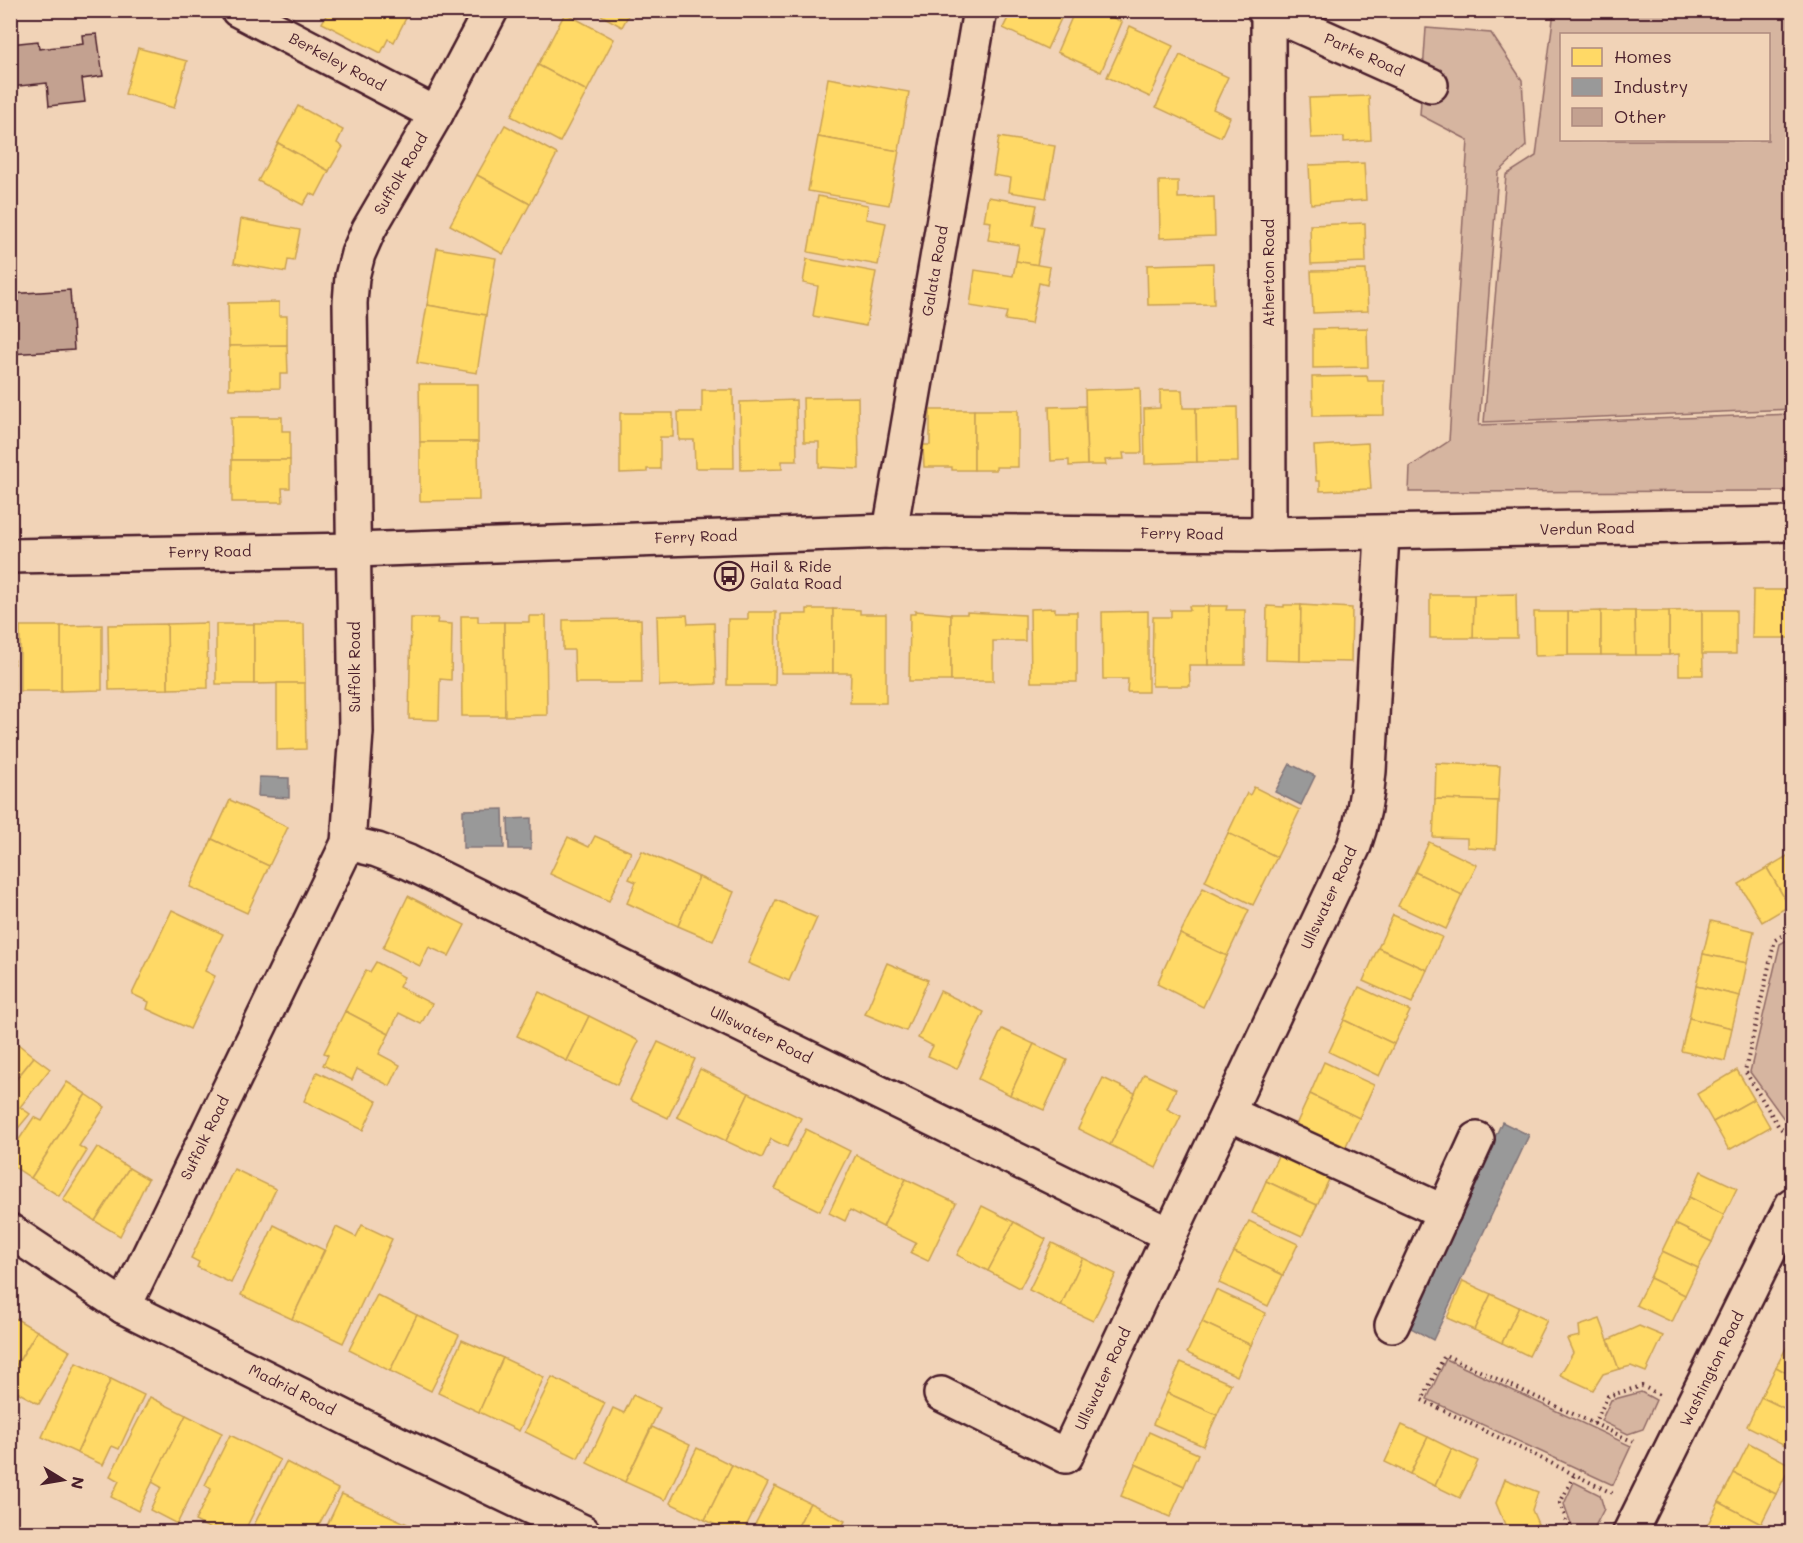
<svg xmlns="http://www.w3.org/2000/svg" width="1803" height="1543" font-family="Mali,sans-serif">
  <style>
    .green { fill: #d6b5a0; stroke: #906a66; stroke-width: 1.5; fill-rule: evenodd }
    .homes { fill: #ffd966; stroke: #c9a154; stroke-width: 1.5 }
    .industry { fill: #999; stroke: #817478; stroke-width: 1.5 }
    .building { fill: #c3a190; stroke: #4a1f2b; stroke-width: 1.5 }
    .lines { fill: none; stroke-linecap: round; stroke-linejoin: round }
    .minor-casing { stroke: #4a1f2b; stroke-width: 38 }
    .path { stroke: #4a1f2b; stroke-width: 4; stroke-dasharray: 1.5 4.5; stroke-linecap: butt }
    .minor { stroke: #f1d3b7; stroke-width: 33 }
    .labels { text-anchor: middle; stroke-width: 6; stroke-linejoin: round; paint-order: stroke }
    .street-label { font-size: 15px; fill: #4a1f2b; stroke: #f1d3b7 }
    .poi-label { font-size: 15px; fill: #4a1f2b; stroke: #f1d3b7; text-anchor: start }
  </style>
  <rect width="100%" height="100%" fill="#f1d3b7"/>
  <filter id="ink" filterUnits="userSpaceOnUse"><feTurbulence type="fractalNoise" baseFrequency=".0167" numOctaves="2"/><feDisplacementMap in="SourceGraphic" scale="12" xChannelSelector="R" yChannelSelector="G"/><feConvolveMatrix kernelMatrix="1 2 1 2 8 2 1 2 1" color-interpolation-filters="sRGB"/></filter>
  <g filter="url(#ink)">
    <!-- green -->
    <g class="green">
      <path d="M1554 11H1792V409L1484 422 1506 175 1536 156ZM1562 34H1768V140H1562Z"/>
      <polygon points="1426,28 1491,33 1522,80 1526,146 1498,173 1479,425 1792,414 1792,491 1409,492 1410,467 1449,441 1468,140 1420,115"/>
      <polygon points="1792,937 1792,1130 1750,1072 1780,944"/>
      <polygon points="1446,1359 1631,1446 1613,1485 1427,1399"/>
      <polygon points="1641,1392 1656,1400 1643,1429 1628,1434 1601,1421 1611,1400"/>
      <polygon points="1574,1482 1600,1495 1604,1509 1592,1532 1574,1532 1564,1504"/>
    </g>
    <!-- homes -->
    <g class="homes">
      <polygon points="329,10 344,10 349,13 351,10 397,10 407,16 394,42 388,39 381,53 322,23"/>
      <polygon points="592,10 631,10 622,27"/>
      <polygon points="1012,10 1065,10 1047,49 1003,28"/>
      <polygon points="1075,10 1097,10 1122,22 1101,72 1057,52"/>
      <polygon points="1414,10 1445,10 1445,18 1414,16"/>
      <polygon points="565,13 614,39 587,91 538,65"/>
      <polygon points="1130,26 1173,46 1150,97 1107,77"/>
      <polygon points="138,48 187,61 174,108 125,94"/>
      <polygon points="1180,55 1228,77 1213,109 1230,117 1221,137 1156,107"/>
      <polygon points="538,65 587,91 560,142 511,116"/>
      <polygon points="828,78 909,92 899,151 818,137"/>
      <polygon points="1369,96 1371,140 1344,142 1344,137 1311,138 1309,98"/>
      <polygon points="298,106 343,130 337,143 343,147 329,171 278,143"/>
      <polygon points="505,125 557,154 530,204 477,175"/>
      <polygon points="818,137 899,151 889,205 808,191"/>
      <polygon points="999,137 1055,146 1046,198 1009,192 1011,178 993,175"/>
      <polygon points="278,143 329,171 316,196 310,193 303,205 258,181"/>
      <polygon points="1364,163 1366,200 1311,204 1309,165"/>
      <polygon points="477,175 530,204 503,254 450,225"/>
      <polygon points="1159,181 1178,181 1178,198 1214,197 1215,236 1160,238"/>
      <polygon points="818,196 868,205 866,219 886,223 878,265 808,252"/>
      <polygon points="988,197 1037,205 1033,225 1044,227 1037,265 1016,261 1019,245 988,240 991,222 984,221"/>
      <polygon points="241,219 300,230 294,261 288,260 286,272 234,263"/>
      <polygon points="1365,223 1366,262 1311,264 1310,225"/>
      <polygon points="437,248 496,258 486,315 427,305"/>
      <polygon points="807,259 876,272 866,326 813,316 818,286 803,283"/>
      <polygon points="1016,261 1050,267 1047,285 1039,283 1031,324 1005,320 1007,312 970,306 975,270 1013,276"/>
      <polygon points="1213,263 1214,304 1148,305 1147,265"/>
      <polygon points="1366,270 1368,311 1313,313 1311,271"/>
      <polygon points="279,302 279,316 287,316 287,345 229,346 228,303"/>
      <polygon points="427,305 486,315 477,373 417,363"/>
      <polygon points="1367,328 1368,367 1313,368 1313,329"/>
      <polygon points="287,345 288,374 280,374 280,388 229,389 229,346"/>
      <polygon points="1367,376 1368,381 1384,381 1384,415 1313,416 1312,377"/>
      <polygon points="419,384 478,384 478,442 420,442"/>
      <polygon points="1140,388 1142,453 1123,453 1124,459 1105,460 1106,465 1087,465 1085,390"/>
      <polygon points="702,390 733,390 734,468 695,468 694,440 679,440 678,412 702,412"/>
      <polygon points="1160,390 1182,390 1183,408 1196,408 1197,462 1145,464 1144,409 1160,408"/>
      <polygon points="858,397 859,469 819,467 819,442 804,442 803,398"/>
      <polygon points="796,400 797,461 782,461 782,469 741,470 740,402"/>
      <polygon points="1085,406 1087,465 1069,466 1069,460 1051,461 1049,407"/>
      <polygon points="1237,407 1238,462 1197,462 1196,408"/>
      <polygon points="930,410 974,410 974,470 952,470 952,467 924,467 923,445 930,445"/>
      <polygon points="974,410 1018,410 1018,467 996,467 996,470 974,470"/>
      <polygon points="620,413 673,413 673,437 660,437 660,469 647,469 647,472 620,473"/>
      <polygon points="231,417 282,417 282,431 290,431 290,460 232,460"/>
      <polygon points="420,442 478,442 479,500 420,501"/>
      <polygon points="1368,443 1371,489 1320,491 1320,481 1316,481 1314,446"/>
      <polygon points="232,460 290,460 290,488 282,488 283,502 232,502"/>
      <polygon points="1753,590 1791,590 1791,638 1752,638"/>
      <rect x="1791" y="590" width="1" height="48"/>
      <polygon points="1516,594 1517,638 1473,638 1474,595"/>
      <polygon points="1430,595 1474,595 1473,638 1430,638"/>
      <polygon points="1284,605 1301,605 1300,661 1266,660 1267,606 1284,607"/>
      <polygon points="1301,605 1352,608 1351,662 1300,661"/>
      <polygon points="1189,606 1208,606 1208,665 1189,665 1190,686 1152,686 1153,617 1171,617 1171,610 1190,610"/>
      <polygon points="1208,606 1227,606 1226,610 1245,610 1245,665 1208,665"/>
      <polygon points="1055,608 1055,612 1077,612 1077,682 1031,682 1030,609"/>
      <polygon points="807,609 833,609 833,673 781,673 781,614 807,614"/>
      <polygon points="833,609 860,610 860,614 886,614 886,703 850,703 851,673 833,673"/>
      <polygon points="1702,610 1703,675 1679,675 1679,654 1669,655 1669,611"/>
      <rect x="1702" y="610" width="34" height="44"/>
      <polygon points="915,611 951,614 951,681 909,681 910,614 915,614"/>
      <polygon points="1148,611 1148,692 1127,692 1128,679 1103,679 1102,612"/>
      <polygon points="1601,611 1601,655 1568,655 1568,612"/>
      <polygon points="1601,611 1635,611 1636,655 1601,655"/>
      <polygon points="1635,611 1669,611 1669,655 1636,655"/>
      <polygon points="748,612 776,612 775,685 727,685 728,619 748,619"/>
      <polygon points="967,612 1025,615 1025,641 993,641 993,681 951,681 951,614 967,614"/>
      <polygon points="1534,612 1568,612 1568,655 1535,656"/>
      <polygon points="687,615 688,624 714,623 716,684 659,686 657,616"/>
      <polygon points="461,616 478,616 478,622 504,622 505,716 462,716"/>
      <polygon points="529,616 546,616 547,715 505,716 504,622 529,622"/>
      <polygon points="411,618 438,618 437,623 452,624 451,680 440,679 439,720 409,719"/>
      <polygon points="641,619 642,683 575,683 574,650 563,650 563,620"/>
      <polygon points="207,623 208,688 168,689 167,624"/>
      <polygon points="167,624 168,689 109,690 108,625"/>
      <rect x="216" y="624" width="38" height="60"/>
      <polygon points="254,624 304,624 305,683 254,684"/>
      <polygon points="102,625 102,690 61,691 61,626"/>
      <polygon points="10,626 13,626 14,690 10,690"/>
      <rect x="20" y="626" width="41" height="65"/>
      <polygon points="277,683 305,683 306,749 277,750"/>
      <polygon points="1788,706 1792,706 1792,735 1787,735"/>
      <rect x="1787" y="735" width="5" height="30"/>
      <polygon points="1436,763 1500,766 1498,801 1435,799"/>
      <polygon points="1787,765 1792,765 1792,795 1786,795"/>
      <polygon points="1254,787 1300,810 1277,857 1228,833 1247,793 1250,795"/>
      <rect x="1786" y="795" width="6" height="29"/>
      <polygon points="1435,799 1498,801 1496,849 1467,847 1467,838 1433,837"/>
      <polygon points="230,800 288,827 269,866 212,839"/>
      <polygon points="1228,833 1277,857 1253,905 1205,881"/>
      <polygon points="595,836 631,852 609,901 550,874 568,837 589,847"/>
      <polygon points="212,839 269,866 247,913 190,887"/>
      <polygon points="1429,842 1477,865 1462,895 1415,872"/>
      <polygon points="642,851 699,877 678,926 627,903 636,882 629,879"/>
      <polygon points="1792,853 1792,904 1789,906 1767,868"/>
      <polygon points="1767,868 1789,906 1762,922 1739,884"/>
      <polygon points="1415,872 1462,895 1446,929 1398,906"/>
      <polygon points="699,877 734,892 713,941 678,926"/>
      <polygon points="1203,888 1249,910 1227,956 1180,934"/>
      <polygon points="408,896 465,925 449,956 429,947 420,966 383,948"/>
      <polygon points="776,900 817,918 789,981 748,963"/>
      <polygon points="172,910 223,934 205,971 215,976 190,1029 147,1009 149,1002 132,994"/>
      <polygon points="1393,915 1442,937 1427,970 1378,948"/>
      <polygon points="1711,921 1754,931 1747,963 1703,954"/>
      <polygon points="1180,934 1227,956 1203,1007 1157,984"/>
      <polygon points="1378,948 1427,970 1412,1003 1363,981"/>
      <polygon points="1703,954 1747,963 1740,996 1696,986"/>
      <polygon points="376,962 404,977 399,987 432,1004 421,1024 399,1013 389,1034 345,1011 366,970 370,972"/>
      <polygon points="887,963 928,980 906,1031 865,1014"/>
      <polygon points="1696,986 1740,996 1732,1028 1689,1018"/>
      <polygon points="1359,987 1410,1011 1394,1044 1344,1020"/>
      <polygon points="940,991 984,1012 957,1069 928,1056 933,1046 918,1038"/>
      <polygon points="539,992 589,1016 567,1061 517,1036"/>
      <polygon points="345,1011 389,1034 379,1054 400,1065 390,1086 357,1069 352,1080 323,1065 328,1055 324,1053"/>
      <polygon points="589,1016 639,1041 617,1085 567,1061"/>
      <polygon points="1689,1018 1732,1028 1725,1061 1681,1051"/>
      <polygon points="1344,1020 1394,1044 1379,1076 1329,1052"/>
      <polygon points="1002,1029 1034,1044 1010,1095 978,1079"/>
      <polygon points="658,1042 695,1059 668,1118 630,1100"/>
      <polygon points="18,1044 34,1057 10,1087 10,1054"/>
      <polygon points="1034,1044 1067,1060 1044,1110 1010,1095"/>
      <polygon points="34,1057 50,1069 20,1107 30,1114 10,1138 10,1087"/>
      <polygon points="1324,1062 1374,1085 1359,1118 1310,1094"/>
      <polygon points="700,1069 749,1093 726,1141 677,1117"/>
      <polygon points="1737,1070 1754,1099 1713,1122 1697,1094"/>
      <polygon points="317,1072 377,1101 363,1130 304,1101"/>
      <polygon points="1144,1074 1176,1089 1167,1109 1181,1116 1156,1168 1110,1145"/>
      <polygon points="1103,1078 1135,1093 1110,1145 1078,1129"/>
      <polygon points="67,1082 86,1094 31,1178 10,1164 10,1153 34,1117 42,1121"/>
      <polygon points="749,1093 801,1118 787,1147 771,1139 762,1158 726,1141"/>
      <polygon points="86,1094 105,1107 79,1146 87,1151 59,1196 31,1178"/>
      <polygon points="1310,1094 1359,1118 1344,1150 1295,1127"/>
      <polygon points="1754,1099 1770,1127 1729,1150 1713,1122"/>
      <polygon points="806,1129 850,1151 820,1211 775,1189"/>
      <polygon points="97,1147 129,1168 95,1221 63,1200"/>
      <polygon points="1281,1150 1332,1173 1317,1205 1266,1181"/>
      <polygon points="856,1155 906,1179 883,1227 850,1210 845,1221 829,1213"/>
      <polygon points="129,1168 148,1179 120,1236 95,1221"/>
      <polygon points="234,1169 276,1189 231,1283 197,1267 199,1262 191,1258"/>
      <polygon points="1701,1171 1737,1188 1724,1215 1689,1197"/>
      <polygon points="906,1179 956,1203 928,1261 911,1253 916,1243 883,1227"/>
      <polygon points="1266,1181 1317,1205 1302,1236 1252,1213"/>
      <polygon points="1689,1197 1724,1215 1712,1242 1675,1224"/>
      <polygon points="982,1206 1014,1222 988,1271 957,1255"/>
      <polygon points="1249,1221 1298,1244 1283,1275 1234,1252"/>
      <polygon points="1014,1222 1046,1239 1020,1288 988,1271"/>
      <polygon points="1675,1224 1712,1242 1698,1268 1662,1251"/>
      <polygon points="274,1225 324,1250 292,1319 241,1295"/>
      <polygon points="362,1225 392,1239 343,1343 292,1319 336,1227 356,1237"/>
      <polygon points="1052,1243 1083,1258 1061,1306 1029,1290"/>
      <polygon points="1662,1251 1698,1268 1685,1295 1650,1278"/>
      <polygon points="1234,1252 1283,1275 1268,1306 1219,1283"/>
      <polygon points="1083,1258 1116,1274 1093,1321 1061,1306"/>
      <polygon points="1650,1278 1685,1295 1672,1322 1636,1305"/>
      <polygon points="1463,1281 1491,1294 1474,1330 1447,1318"/>
      <polygon points="1216,1290 1266,1313 1251,1345 1202,1322"/>
      <polygon points="1491,1294 1519,1307 1502,1343 1474,1330"/>
      <polygon points="377,1295 417,1315 390,1371 349,1350"/>
      <polygon points="1519,1307 1547,1320 1529,1356 1502,1343"/>
      <polygon points="10,1315 37,1331 10,1376"/>
      <polygon points="417,1315 459,1335 431,1391 390,1371"/>
      <polygon points="1600,1319 1619,1369 1603,1374 1593,1390 1560,1375 1573,1353 1567,1339 1580,1336 1579,1326"/>
      <polygon points="1202,1322 1251,1345 1237,1376 1187,1353"/>
      <polygon points="1639,1326 1663,1336 1646,1372 1631,1366 1619,1369 1608,1340"/>
      <polygon points="37,1331 70,1351 39,1404 10,1388 10,1376"/>
      <polygon points="1791,1339 1792,1339 1792,1376 1776,1367"/>
      <polygon points="462,1340 503,1358 479,1412 438,1393"/>
      <polygon points="503,1358 544,1377 519,1431 479,1412"/>
      <polygon points="1181,1362 1231,1384 1217,1415 1167,1393"/>
      <polygon points="76,1363 111,1379 77,1453 42,1437"/>
      <polygon points="1776,1367 1792,1376 1792,1412 1761,1397"/>
      <polygon points="552,1377 605,1403 578,1458 525,1432"/>
      <polygon points="111,1379 144,1395 119,1449 112,1446 103,1465 77,1453"/>
      <polygon points="1167,1393 1217,1415 1203,1446 1153,1424"/>
      <polygon points="633,1395 660,1408 625,1482 587,1463 613,1408 624,1413"/>
      <polygon points="150,1397 186,1415 138,1511 111,1497 119,1481 110,1476"/>
      <polygon points="1761,1397 1792,1412 1792,1436 1787,1446 1747,1426"/>
      <polygon points="186,1415 222,1433 177,1524 150,1510 161,1487 152,1482"/>
      <polygon points="1402,1425 1428,1437 1410,1474 1385,1462"/>
      <polygon points="652,1427 690,1445 665,1500 625,1482"/>
      <polygon points="1149,1432 1198,1454 1184,1486 1135,1464"/>
      <polygon points="230,1435 280,1460 245,1530 236,1525 232,1532 217,1532 195,1521 211,1489 205,1485"/>
      <polygon points="1428,1437 1452,1449 1435,1486 1410,1474"/>
      <polygon points="1749,1443 1791,1465 1776,1494 1734,1473"/>
      <polygon points="697,1448 732,1465 705,1520 670,1503"/>
      <polygon points="1452,1449 1478,1461 1460,1498 1435,1486"/>
      <polygon points="286,1462 338,1489 315,1532 255,1532 251,1531"/>
      <polygon points="1135,1464 1184,1486 1170,1517 1121,1496"/>
      <polygon points="732,1465 768,1483 743,1532 731,1532 705,1520"/>
      <polygon points="1734,1473 1776,1494 1761,1524 1719,1502"/>
      <polygon points="1505,1479 1538,1492 1532,1510 1538,1524 1514,1532 1508,1532 1496,1503"/>
      <polygon points="775,1486 810,1503 795,1532 751,1532"/>
      <polygon points="342,1494 412,1526 409,1532 324,1532"/>
      <polygon points="1719,1502 1761,1524 1757,1532 1704,1532"/>
      <polygon points="810,1503 845,1521 839,1532 795,1532"/>
      <polygon points="1538,1524 1542,1532 1514,1532"/>
      <polygon points="850,1525 865,1532 846,1532"/>
    </g>
    <!-- industry -->
    <g class="industry">
      <polygon points="1290,764 1315,776 1301,805 1275,792"/>
      <polygon points="259,777 289,778 289,798 258,796"/>
      <polygon points="503,809 504,848 463,848 463,810"/>
      <polygon points="531,818 531,849 509,849 508,819"/>
      <polygon points="1502,1122 1529,1135 1433,1340 1409,1327"/>
    </g>
    <!-- building -->
    <g class="building">
      <polygon points="97,34 103,76 82,79 85,102 49,106 47,83 10,87 10,44 38,41 39,49 83,44 82,35"/>
      <polygon points="70,290 74,350 10,354 10,294"/>
    </g>
    <g class="lines">
      <!-- minor casing -->
      <g class="minor-casing">
        <g id="minor">
          <polyline points="238,10 436,114"/>
          <polyline points="1264,10 1431,85"/>
          <polyline points="1268,12 1269,534"/>
          <polyline points="890,531 980,10"/>
          <polyline points="10,556 355,550 890,531 1269,534 1792,524"/>
          <path d="M348 843 377 850 408 862 1170 1235 1354 846C1363 821 1367 797 1369 771L1382 534"/>
          <polyline points="1228,1113 1444,1212"/>
          <polyline points="10,1231 124,1307 397,1443 583,1532"/>
          <polyline points="124,1307 348,843 356,732 350,303 352,277 358,254 369,229 436,114 491,10"/>
          <polyline points="1392,1325 1477,1139"/>
          <polyline points="941,1394 1066,1456 1170,1235"/>
          <polyline points="1630,1532 1792,1205"/>
        </g>
      </g>
      <!-- path -->
      <g class="path">
        <polyline points="1792,930 1775,940 1745,1071 1779,1127 1792,1138"/>
        <polyline points="1594,1424 1608,1396 1642,1386 1660,1395"/>
        <polyline points="1612,1493 1422,1400 1445,1355 1634,1442"/>
        <polyline points="1571,1532 1560,1503 1574,1475"/>
      </g>
      <!-- minor -->
      <use href="#minor" class="minor"/>
    </g>
  </g>
  <!-- icons -->
  <defs>
    <g id="bus-ring" transform="scale(1.5)"><circle r="9.5" fill="#f1d3b7" stroke="#4a1f2b" stroke-width="1.5"/><path d="M-5-6H5V4H4V6H2V4H-2V6H-4V4H-5ZM-3.5-4V0h7V-4ZM-3.5 1.2v1.5H-2V1.2ZM2 1.2v1.5H3.5V1.2Z" fill="#4a1f2b"/></g>
  </defs>
  <g fill-rule="evenodd">
    <use href="#bus-ring" x="729" y="576"/>
  </g>
  <g class="labels">
    <!-- street labels -->
    <g class="street-label">
      <text transform="translate(1364 55) rotate(24)" y="5">Parke Road</text>
      <text transform="translate(337 62) rotate(28)" y="5">Berkeley Road</text>
      <text transform="translate(401 174) rotate(-60)" y="5">Suffolk Road</text>
      <text transform="translate(935 271) rotate(-80)" y="5">Galata Road</text>
      <text transform="translate(1269 273) rotate(-90)" y="5">Atherton Road</text>
      <text transform="translate(1587 529) rotate(-1)" y="5">Verdun Road</text>
      <text transform="translate(1182 534) rotate(1)" y="5">Ferry Road</text>
      <text transform="translate(696 537) rotate(-2)" y="5">Ferry Road</text>
      <text transform="translate(210 552) rotate(-1)" y="5">Ferry Road</text>
      <text transform="translate(355 667) rotate(-90)" y="5">Suffolk Road</text>
      <text transform="translate(1329 898) rotate(-65)" y="5">Ullswater Road</text>
      <text transform="translate(761 1035) rotate(26)" y="5">Ullswater Road</text>
      <text transform="translate(205 1138) rotate(-64)" y="5">Suffolk Road</text>
      <text transform="translate(1712 1369) rotate(-64)" y="5">Washington Road</text>
      <text transform="translate(1103 1379) rotate(-65)" y="5">Ullswater Road</text>
      <text transform="translate(292 1390) rotate(27)" y="5">Madrid Road</text>
    </g>
    <!-- poi labels -->
    <g class="poi-label">
      <text x="750" y="572">Hail &amp; Ride<tspan x="750" dy="17">Galata Road</tspan></text>
    </g>
  </g>
  <!-- margin -->
  <rect width="1803" height="1543" fill="none" stroke="#f1d3b7" stroke-width="36"/>
  <rect x="18" y="18" width="1767" height="1507" fill="none" stroke="#4a1f2b" stroke-width="2" filter="url(#ink)"/>
  <!-- legend -->
  <rect x="1560" y="33" width="210" height="108" fill="#f1d3b7" stroke="#ae8b7f" stroke-width="1.5"/>
  <rect x="1572" y="48" width="30" height="18" fill="#ffd966" stroke="#ae8b7f" stroke-width="1.5"/>
  <text x="1614" y="63" font-size="18" fill="#4a1f2b">Homes</text>
  <rect x="1572" y="78" width="30" height="18" fill="#999999" stroke="#ae8b7f" stroke-width="1.5"/>
  <text x="1614" y="93" font-size="18" fill="#4a1f2b">Industry</text>
  <rect x="1572" y="108" width="30" height="18" fill="#c3a190" stroke="#ae8b7f" stroke-width="1.5"/>
  <text x="1614" y="123" font-size="18" fill="#4a1f2b">Other</text>
  <!-- north arrow -->
  <g transform="translate(63 1480) rotate(101)" stroke="#f1d3b7" stroke-width="4.5" paint-order="stroke">
  <path d="M0-4.5L10 22L0 15L-10 22Z" fill="#4a1f2b"/>
  <text y="-9" font-size="16" font-weight="bold" text-anchor="middle" fill="#4a1f2b">N</text>
  </g>
</svg>
